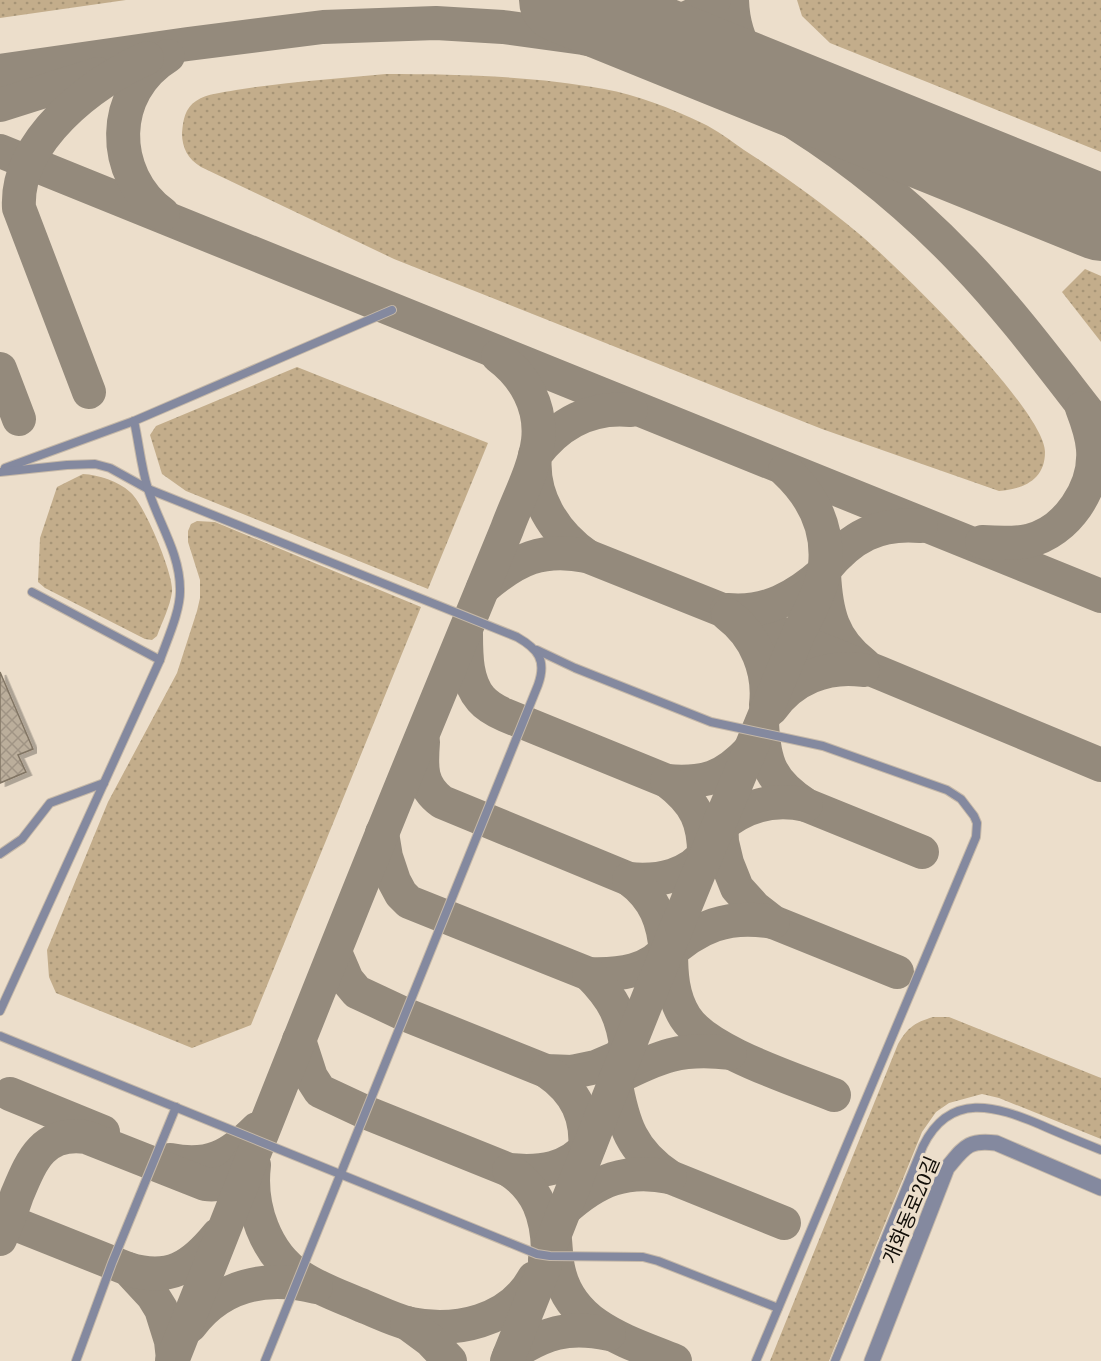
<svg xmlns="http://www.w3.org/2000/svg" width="1101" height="1361" font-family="'Noto Serif','Noto Sans KR',serif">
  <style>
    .grass { fill: url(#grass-dots) }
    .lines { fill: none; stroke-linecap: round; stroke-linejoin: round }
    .taxiway { stroke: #948a7c; stroke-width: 34 }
    .runway { stroke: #948a7c; stroke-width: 86 }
    .building { fill: url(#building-cross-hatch); stroke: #817564; stroke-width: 1.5; filter: url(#shadow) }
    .service-casing { stroke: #c5b8a8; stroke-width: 10 }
    .minor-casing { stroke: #c5b8a8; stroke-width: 17 }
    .service { stroke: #84899f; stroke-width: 8 }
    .minor { stroke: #84899f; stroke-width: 15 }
    .labels { text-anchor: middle; stroke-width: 6; stroke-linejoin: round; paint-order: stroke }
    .street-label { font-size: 20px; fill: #110d07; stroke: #ecdecb }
  </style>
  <defs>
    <pattern id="grass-dots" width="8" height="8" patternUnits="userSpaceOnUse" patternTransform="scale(1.5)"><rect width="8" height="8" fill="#c3ad8b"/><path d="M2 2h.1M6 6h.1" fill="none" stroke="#a69476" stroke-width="1.8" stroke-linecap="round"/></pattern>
    <pattern id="building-cross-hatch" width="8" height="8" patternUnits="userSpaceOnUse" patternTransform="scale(1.5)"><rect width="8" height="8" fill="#bbae9b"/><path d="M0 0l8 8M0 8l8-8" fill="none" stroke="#a09484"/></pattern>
    <filter id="shadow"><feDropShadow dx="5.5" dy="3" stdDeviation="0" flood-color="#0004"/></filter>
  </defs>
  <rect width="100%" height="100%" fill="#ecdecb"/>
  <!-- grass -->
  <g class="grass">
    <polygon points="0,0 126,0 0,18"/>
    <polygon points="797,0 1101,0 1101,152 830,43 802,16"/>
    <path d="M386 74C456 74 535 76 604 89 637 95 671 108 702 123 717 130 731 141 744 150 783 175 822 203 858 233 895 264 1045 410 1045 452 1045 481 1022 489 999 491L822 429 394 259 201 167C188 159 182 148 182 133 183 120 185 108 196 101 208 93 222 93 236 90 285 82 336 79 386 74Z"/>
    <polygon points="1085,269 1101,276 1101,342 1062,292"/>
    <polygon points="297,367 488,443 428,589 186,491 162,474 150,435 156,426"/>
    <path d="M83 474C99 475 118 481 130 492 144 503 174 575 172 592 170 607 162 622 157 636L152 640 145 639 45 588 38 582 40 538 57 487Z"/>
    <polygon points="197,521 215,522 421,607 251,1025 192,1048 56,993 49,977 47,950 108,802 177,673 197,611 200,598 200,580 188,542 188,531 191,524"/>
    <path d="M933 1017H949L1101 1078V1139L999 1098 982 1094 949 1103 936 1112 922 1132 829 1361H770L898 1044C908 1027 914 1023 933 1017Z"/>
  </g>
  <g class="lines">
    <!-- taxiway -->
    <g class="taxiway">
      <path d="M732 0C733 34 747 63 773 84"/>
      <path d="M623 25C659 27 686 26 714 0"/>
      <polyline points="0,71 188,44 323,27 436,23 503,27 583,38 640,49 835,109"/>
      <path d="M751 97C829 140 901 196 963 261 1013 313 1056 372 1101 429"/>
      <polyline points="0,105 98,74"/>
      <polyline points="0,151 1101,596"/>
      <path d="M163 214C109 174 109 92 168 56"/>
      <polyline points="0,369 19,419"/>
      <path d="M89 392 19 208C15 141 92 82 147 58"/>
      <path d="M982 542C997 543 1013 544 1028 541 1067 532 1096 488 1093 449 1092 434 1087 421 1082 408"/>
      <path d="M587 556C554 533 531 496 535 455 559 423 591 406 631 410"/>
      <path d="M825 569C851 537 878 522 921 526"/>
      <path d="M824 574C826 612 832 640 864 664"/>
      <path d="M483 588C517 559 542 547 587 556L880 673 1101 765"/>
      <path d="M727 610C766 614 796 597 824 572"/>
      <path d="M728 615C756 636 770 671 766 705"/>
      <path d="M466 634C466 655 466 682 481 699 487 706 496 711 505 715L667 781C704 784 724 778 750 750"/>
      <path d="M771 709C792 679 826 665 863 670"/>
      <path d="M762 723C764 764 771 782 806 805L922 852"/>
      <path d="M423 742C421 767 420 786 442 802L629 879C658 882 690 876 708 850"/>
      <path d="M667 781C696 803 705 822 704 859"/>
      <polyline points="721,818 722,842 727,863 737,888 755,908 773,922 897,972"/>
      <path d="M717 829C743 806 772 797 806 805"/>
      <path d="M382 833 386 857 394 881 401 894 409 902 589 974C619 975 651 972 669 946"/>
      <path d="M629 879C655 898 664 922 666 954"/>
      <path d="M671 950C671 973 672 996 685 1017 707 1052 795 1079 834 1095"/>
      <polyline points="335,952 347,980 357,992 404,1014 546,1071 572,1072 596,1067 617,1058 629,1045"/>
      <path d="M665 957C698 926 728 914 773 922"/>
      <path d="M589 974C614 999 623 1017 627 1052"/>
      <path d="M299 1040 311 1077 320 1091 365 1112 509 1170C541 1173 567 1170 590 1144"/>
      <path d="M546 1071C577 1092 588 1117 585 1153"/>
      <path d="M616 1078C660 1056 681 1047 730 1053"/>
      <path d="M615 1080C623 1124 631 1151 670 1177L784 1223"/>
      <polyline points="10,1094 103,1132"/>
      <path d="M170 1160C209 1168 230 1156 257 1129"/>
      <path d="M254 1165C249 1206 265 1254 301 1277 321 1290 342 1297 363 1306 378 1312 394 1320 410 1324 455 1333 510 1322 534 1278"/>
      <path d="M509 1170C538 1189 547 1216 548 1250"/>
      <path d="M564 1210C597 1180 626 1168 670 1177"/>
      <polyline points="0,1218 128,1269 153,1296 161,1309 171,1341 173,1359"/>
      <path d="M0 1239C6 1225 12 1210 17 1195 31 1162 42 1131 86 1137L205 1184C225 1187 241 1176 250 1158"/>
      <path d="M555 1240C556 1250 556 1261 559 1272 572 1327 629 1342 675 1361"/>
      <path d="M128 1269C169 1282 192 1267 218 1235"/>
      <polyline points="407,1323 430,1340 450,1361"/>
      <path d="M190 1326C221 1284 266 1275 316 1287"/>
      <path d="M509 1356C544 1333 568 1325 609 1334"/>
      <path d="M172 1361C256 1149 339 937 426 726 453 660 480 595 507 529 517 501 534 471 538 441 542 407 525 376 498 356"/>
      <path d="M507 1361 545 1266V1259C608 1100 669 941 736 784 756 737 775 689 795 642 805 617 822 593 825 566 829 527 813 496 785 470"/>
    </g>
    <!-- runway -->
    <polyline class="runway" points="562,0 1101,218"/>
  </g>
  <!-- building -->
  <polygon class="building" points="0,672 33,749 18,755 26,772 0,783"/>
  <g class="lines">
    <!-- service casing -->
    <g class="service-casing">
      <g id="service">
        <polyline points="5,468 134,421 392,310"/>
        <path d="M0 472 67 465 95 464 110 468 148 489 517 637C538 649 547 660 538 685L265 1361"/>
        <polyline points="32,592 160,660"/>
        <polyline points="537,650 575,668 711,722 823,746 947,790 961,799 974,816 977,823 976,837 756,1361"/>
        <polyline points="0,854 22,839 50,803 104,783"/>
        <path d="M0 1011 160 660C167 640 181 610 180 589 180 553 158 522 148 489 141 467 139 443 134 421"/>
        <polyline points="0,1036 537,1254 550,1256 643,1257 658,1261 778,1308"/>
        <polyline points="76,1361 112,1263 176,1107"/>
        <path d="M835 1361 923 1146C950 1091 996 1106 1041 1125 1061 1134 1081 1142 1101 1150"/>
      </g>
    </g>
    <!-- minor casing -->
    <g class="minor-casing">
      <path id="minor" d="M872 1361 947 1168C964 1148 968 1139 996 1143L1101 1188"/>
    </g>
    <!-- service -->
    <use href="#service" class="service"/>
    <!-- minor -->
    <use href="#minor" class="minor"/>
  </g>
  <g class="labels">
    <!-- street labels -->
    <g class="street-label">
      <text transform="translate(911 1210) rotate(-67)" y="7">개화동로20길</text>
    </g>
  </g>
</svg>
